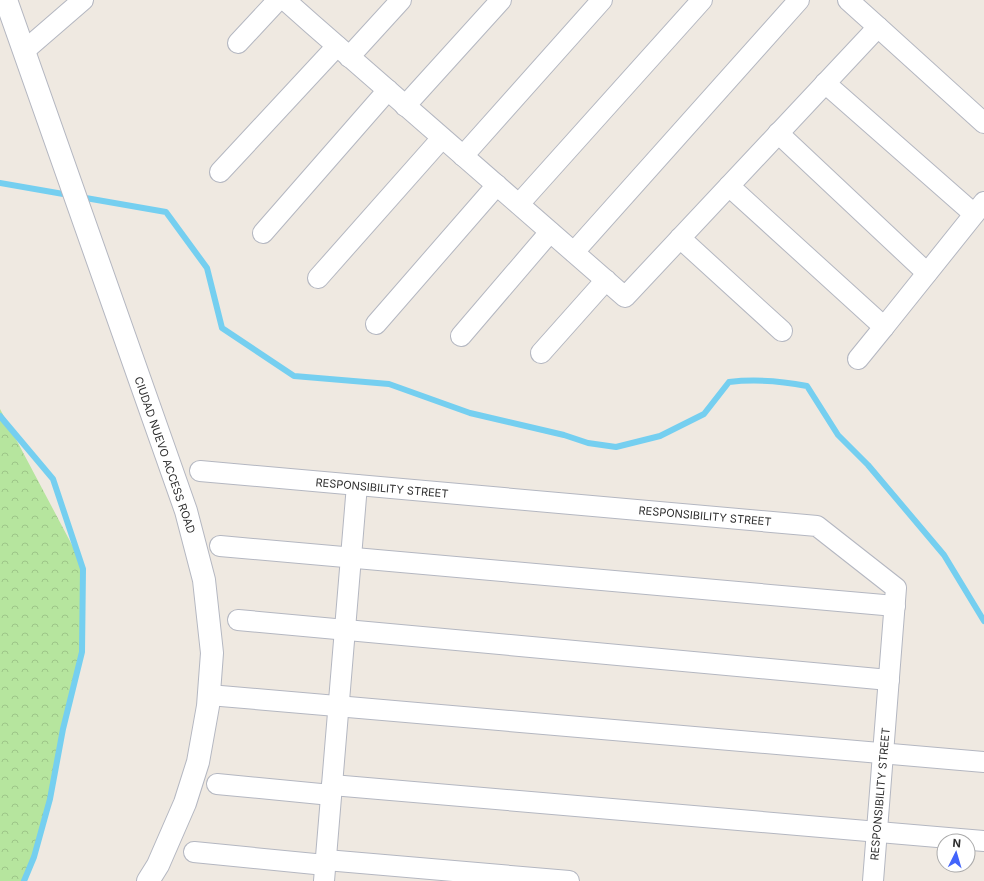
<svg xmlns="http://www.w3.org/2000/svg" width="984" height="881" font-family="Inter,sans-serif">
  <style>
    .forest { fill: url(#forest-crowns) }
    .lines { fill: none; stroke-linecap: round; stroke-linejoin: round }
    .stream { stroke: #75cff0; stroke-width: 6 }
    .minor-casing { stroke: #b4b7c1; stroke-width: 22 }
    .tertiary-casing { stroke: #b4b7c1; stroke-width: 24 }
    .minor { stroke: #fff; stroke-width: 20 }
    .tertiary { stroke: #fff; stroke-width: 22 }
    .labels { text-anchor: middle; stroke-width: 3; stroke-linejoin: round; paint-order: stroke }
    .street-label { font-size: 11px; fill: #2e2e2e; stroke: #fff }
  </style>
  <defs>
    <pattern id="forest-crowns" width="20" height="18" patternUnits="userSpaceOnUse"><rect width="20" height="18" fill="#b6e59e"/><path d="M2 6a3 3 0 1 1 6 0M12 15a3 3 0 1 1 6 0" fill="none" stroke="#9dc588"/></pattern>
  </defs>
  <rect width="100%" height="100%" fill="#efe9e1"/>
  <!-- forest -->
  <polygon class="forest" points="0,409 80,560 82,652 67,711 50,799 31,863 24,881 0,881"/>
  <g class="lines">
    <!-- stream -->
    <g class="stream">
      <polyline points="0,183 69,195"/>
      <path d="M80 197 166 212 207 268 222 328 294 376 389 384 470 413 564 435 588 443 616 447 660 436 704 414 729 382C755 379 781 381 807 386L838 435 868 465 944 555 984 621"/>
      <polyline points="0,416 53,479 83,569 82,652 63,729 50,799 34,857 24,881"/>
    </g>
    <!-- minor casing -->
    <g class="minor-casing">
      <g id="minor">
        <polyline points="285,0 312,24 625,297 878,27 848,0"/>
        <polyline points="878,27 984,123"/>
        <polyline points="238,43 278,0"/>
        <polyline points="24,51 83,0"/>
        <polyline points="349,57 401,0"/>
        <polyline points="825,83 974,214"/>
        <polyline points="405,106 501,0"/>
        <polyline points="778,133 927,273"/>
        <polyline points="463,156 602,0"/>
        <polyline points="220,172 337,46"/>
        <polyline points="729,186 884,327 984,202"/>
        <polyline points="519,204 702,0"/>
        <polyline points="263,233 388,90"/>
        <polyline points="680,238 782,331"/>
        <polyline points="574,252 799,0"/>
        <polyline points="318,278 442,138"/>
        <polyline points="376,324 497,185"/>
        <polyline points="461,336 550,232"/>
        <polyline points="541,353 606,280"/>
        <polyline points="858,359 884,327"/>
        <polyline points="200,471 817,526 896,588 873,881"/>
        <polyline points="220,546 895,606"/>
        <polyline points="238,620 889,680"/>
        <polyline points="209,695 984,762"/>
        <polyline points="217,784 331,795"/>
        <polyline points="332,785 984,841"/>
        <polyline points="194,852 325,865"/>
        <polyline points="326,860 569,881"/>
        <polyline points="324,881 357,485"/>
      </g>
    </g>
    <!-- tertiary casing -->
    <g class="tertiary-casing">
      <polyline id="tertiary" points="6,0 186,511 204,580 212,653 208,706 198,762 185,803 158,865 148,881"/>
    </g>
    <!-- minor -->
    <use href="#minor" class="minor"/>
    <!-- tertiary -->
    <use href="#tertiary" class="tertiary"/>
  </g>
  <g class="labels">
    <!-- street labels -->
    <g class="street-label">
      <text transform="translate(165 455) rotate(71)" y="4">CIUDAD NUEVO ACCESS ROAD</text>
      <text transform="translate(382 488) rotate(5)" y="4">RESPONSIBILITY STREET</text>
      <text transform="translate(705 516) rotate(5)" y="4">RESPONSIBILITY STREET</text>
      <text transform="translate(880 794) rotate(-85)" y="4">RESPONSIBILITY STREET</text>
    </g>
  </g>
  <!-- north arrow -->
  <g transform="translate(956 853) rotate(5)"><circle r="19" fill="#ffffff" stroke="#ababab"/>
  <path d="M0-3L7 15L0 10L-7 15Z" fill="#4264fb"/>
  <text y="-6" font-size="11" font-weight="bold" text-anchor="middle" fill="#2e2e2e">N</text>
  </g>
</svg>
